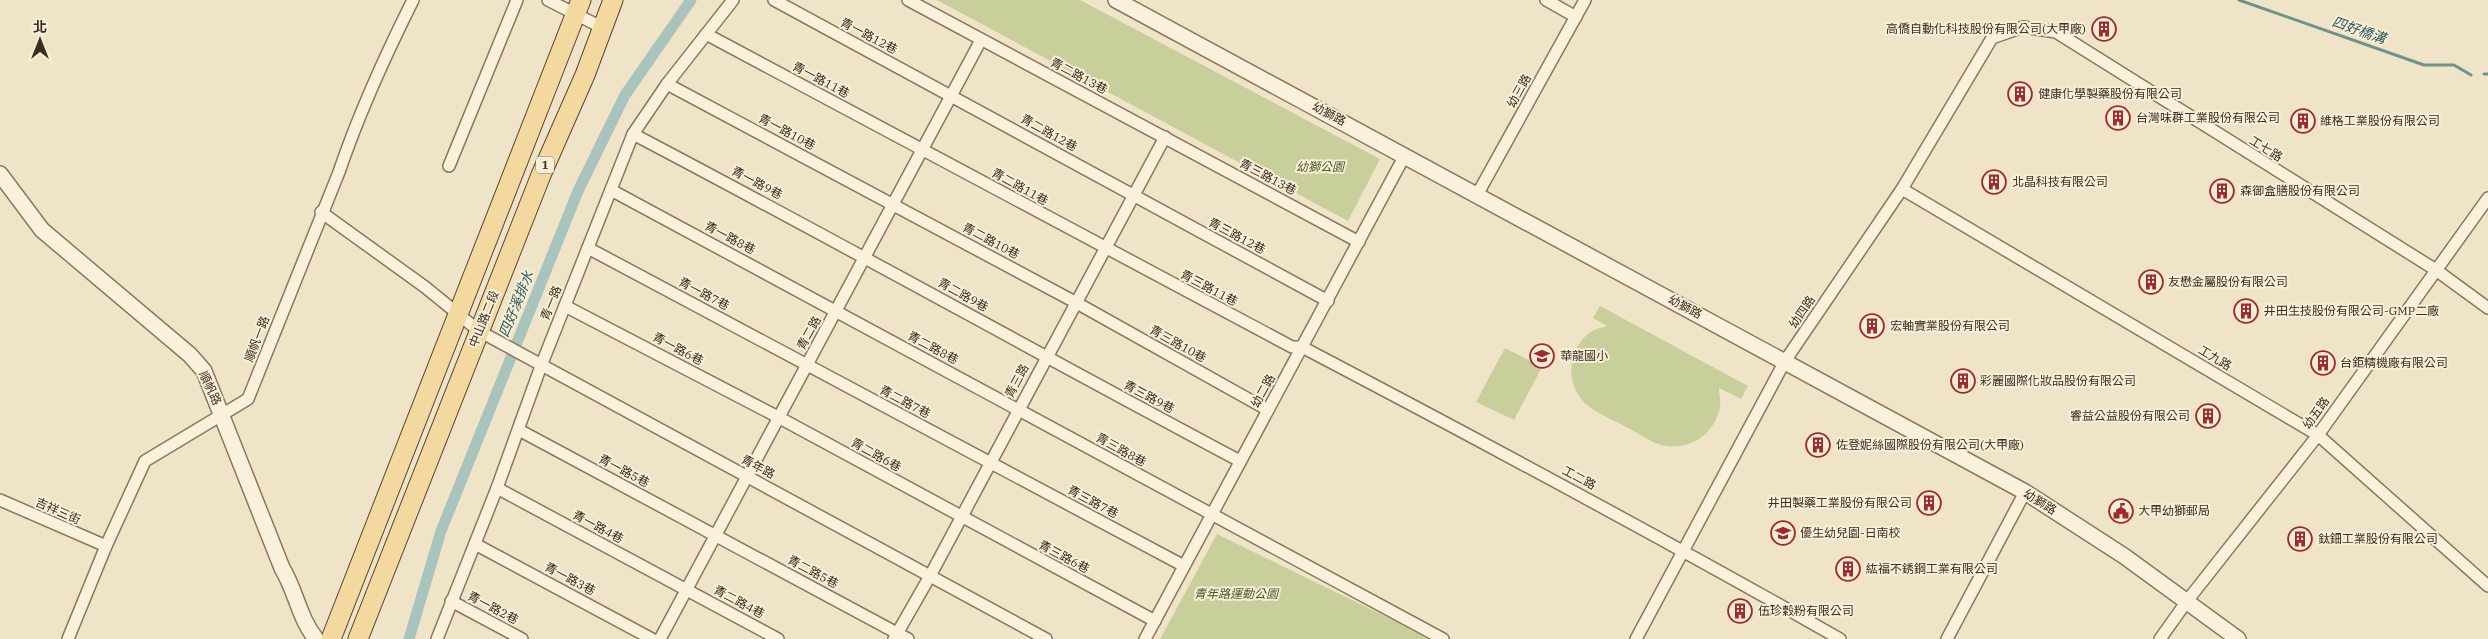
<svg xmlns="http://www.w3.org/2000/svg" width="2488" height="639" font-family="'IBM Plex Serif','Noto Sans TC',serif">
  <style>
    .green { fill: #c9cf9b }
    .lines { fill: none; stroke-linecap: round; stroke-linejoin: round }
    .stream { stroke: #6f938a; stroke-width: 3 }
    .canal { stroke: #a9c4bc; stroke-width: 11 }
    .minor-casing { stroke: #8d765c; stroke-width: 14 }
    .tertiary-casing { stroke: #8d765c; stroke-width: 18 }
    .primary-casing { stroke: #5b4430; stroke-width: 21 }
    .minor { stroke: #faf1dc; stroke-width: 11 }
    .tertiary { stroke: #faf1dc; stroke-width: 15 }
    .primary { stroke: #f3d9a0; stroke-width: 19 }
    .labels { text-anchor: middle; stroke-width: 4; stroke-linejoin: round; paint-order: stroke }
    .shield { fill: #f7eed8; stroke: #756857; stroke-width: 1 }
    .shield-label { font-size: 11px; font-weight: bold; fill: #3d2e20 }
    .poi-label { font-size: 12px; fill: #3d2e20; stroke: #f7eed8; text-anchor: start }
    .street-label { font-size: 12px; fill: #3d2e20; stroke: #f7eed8 }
    .park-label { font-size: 12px; font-style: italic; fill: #4d5a26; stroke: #f7eed8 }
    .water-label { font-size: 14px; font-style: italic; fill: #2f5d5a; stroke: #f7eed8 }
  </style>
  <rect width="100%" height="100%" fill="#f0e4c8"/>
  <!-- green -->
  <g class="green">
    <polygon points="937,0 1080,0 1380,159 1348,221"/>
    <path d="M1600 306 1748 386 1741 399 1719 388C1719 394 1721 401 1720 407 1715 434 1689 452 1661 445 1650 442 1638 433 1628 428 1616 421 1602 416 1591 408 1565 390 1565 352 1589 333 1594 329 1601 328 1607 326L1593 318Z"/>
    <polygon points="1505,348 1542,367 1514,420 1476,402"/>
    <polygon points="1217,534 1397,622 1427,639 1160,639"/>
  </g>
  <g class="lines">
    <!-- stream -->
    <g class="stream">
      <polyline points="2239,0 2424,65 2454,65 2471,75"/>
      <polyline points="2484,74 2488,74"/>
    </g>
    <!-- canal -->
    <polyline class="canal" points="409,639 441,531 578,191 625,95 691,0"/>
    <!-- minor casing -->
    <g class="minor-casing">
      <g id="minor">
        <polyline points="548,0 603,28"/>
        <polyline points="774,0 1328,301"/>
        <polyline points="908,0 1359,242"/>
        <polyline points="1546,0 1576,17"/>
        <path d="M706 34 1292 347H1302C1483 442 1662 538 1840 639"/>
        <polyline points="667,84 1075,302 1268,410"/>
        <path d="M633 134C837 241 1037 353 1240 461"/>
        <polyline points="449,166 517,0"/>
        <polyline points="1902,189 2318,435 2488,586"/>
        <polyline points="611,190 1443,639"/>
        <polyline points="1477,195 1585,0"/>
        <polyline points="321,212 425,287 479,331 1046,639"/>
        <polyline points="588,248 1184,566"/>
        <polyline points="565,306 778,417 1155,621"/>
        <polyline points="519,430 908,639"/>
        <polyline points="497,488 778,639"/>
        <polyline points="0,500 106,546"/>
        <polyline points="475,544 652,639"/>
        <polyline points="451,601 522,639"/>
        <path d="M68 639 106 546 145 461 248 399 339 172C359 113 385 56 413 0"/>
        <polyline points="437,639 497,488 541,366 633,134 667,84 733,0"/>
        <polyline points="660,639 981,40"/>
        <polyline points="894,639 930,576 1165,137"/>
        <polyline points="1145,639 1405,155"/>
        <polyline points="1636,639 1785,361 1902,189 1992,38 2023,27 2056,32 2436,270 2488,308"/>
        <polyline points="1947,639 2025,492"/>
        <polyline points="2160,639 2187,601 2318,435 2488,198"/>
      </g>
    </g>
    <!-- tertiary casing -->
    <g class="tertiary-casing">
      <g id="tertiary">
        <polyline points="1116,0 2025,492 2124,556 2238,639"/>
        <path d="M0 174 42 230 190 355 204 371 282 568C296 591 299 618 316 639"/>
      </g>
    </g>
    <!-- primary casing -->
    <g class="primary-casing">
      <g id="primary">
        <polyline points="331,639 581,0"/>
        <polyline points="358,639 541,175 585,75 613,0"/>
      </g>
    </g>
    <!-- minor -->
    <use href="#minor" class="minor"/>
    <!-- tertiary -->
    <use href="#tertiary" class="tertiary"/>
    <!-- primary -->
    <use href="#primary" class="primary"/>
  </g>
  <!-- icons -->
  <defs>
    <g id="building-ring" transform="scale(1.25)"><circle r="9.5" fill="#f7eed8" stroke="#9e2a2b" stroke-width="1.5"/><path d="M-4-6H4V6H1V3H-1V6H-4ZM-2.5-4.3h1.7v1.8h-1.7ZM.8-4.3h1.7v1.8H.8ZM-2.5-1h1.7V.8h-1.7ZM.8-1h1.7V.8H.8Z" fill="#9e2a2b"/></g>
    <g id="school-ring" transform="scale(1.25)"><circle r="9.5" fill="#f7eed8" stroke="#9e2a2b" stroke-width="1.5"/><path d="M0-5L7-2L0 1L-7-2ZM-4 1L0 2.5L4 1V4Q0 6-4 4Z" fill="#9e2a2b"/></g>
    <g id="civic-ring" transform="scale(1.25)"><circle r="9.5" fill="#f7eed8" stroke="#9e2a2b" stroke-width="1.5"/><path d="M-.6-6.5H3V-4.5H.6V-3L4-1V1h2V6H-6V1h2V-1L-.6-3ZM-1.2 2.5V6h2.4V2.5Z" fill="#9e2a2b"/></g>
  </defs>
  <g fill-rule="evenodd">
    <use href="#building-ring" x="2104" y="29"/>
    <use href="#building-ring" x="2020" y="94"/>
    <use href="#building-ring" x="2118" y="118"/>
    <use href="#building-ring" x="2303" y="121"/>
    <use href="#building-ring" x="1994" y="182"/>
    <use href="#building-ring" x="2222" y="191"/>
    <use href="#building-ring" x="2151" y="282"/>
    <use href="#building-ring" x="2246" y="311"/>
    <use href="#building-ring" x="1872" y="326"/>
    <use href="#school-ring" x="1542" y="356"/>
    <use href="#building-ring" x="2323" y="363"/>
    <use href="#building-ring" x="1963" y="381"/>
    <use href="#building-ring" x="2208" y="416"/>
    <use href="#building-ring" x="1818" y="445"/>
    <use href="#building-ring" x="1929" y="503"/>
    <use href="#civic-ring" x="2121" y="511"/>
    <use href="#school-ring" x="1783" y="533"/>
    <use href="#building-ring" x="2300" y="539"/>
    <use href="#building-ring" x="1848" y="569"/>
    <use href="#building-ring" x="1740" y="611"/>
  </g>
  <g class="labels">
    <!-- shield labels -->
    <rect class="shield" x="536" y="156.5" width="18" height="17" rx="4"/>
    <g class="shield-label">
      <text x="545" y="169">1</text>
    </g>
    <!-- poi labels -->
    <g class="poi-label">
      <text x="2086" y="33" text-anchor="end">高僑自動化科技股份有限公司(大甲廠)</text>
      <text x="2038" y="98">健康化學製藥股份有限公司</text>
      <text x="2136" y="122">台灣味群工業股份有限公司</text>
      <text x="2320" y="125">維格工業股份有限公司</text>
      <text x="2012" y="186">北晶科技有限公司</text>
      <text x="2240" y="195">森御盒膳股份有限公司</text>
      <text x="2168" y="286">友懋金屬股份有限公司</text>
      <text x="2264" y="315">井田生技股份有限公司-GMP二廠</text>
      <text x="1890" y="330">宏軸實業股份有限公司</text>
      <text x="1560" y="360">華龍國小</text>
      <text x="2340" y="367">台鉅精機廠有限公司</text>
      <text x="1980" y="385">彩麗國際化妝品股份有限公司</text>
      <text x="2190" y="420" text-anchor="end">睿益公益股份有限公司</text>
      <text x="1836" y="449">佐登妮絲國際股份有限公司(大甲廠)</text>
      <text x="1912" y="507" text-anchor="end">井田製藥工業股份有限公司</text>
      <text x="2138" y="515">大甲幼獅郵局</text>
      <text x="1800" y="537">優生幼兒園-日南校</text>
      <text x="2318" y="543">鈦鈿工業股份有限公司</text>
      <text x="1866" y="573">紘福不銹鋼工業有限公司</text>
      <text x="1758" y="615">伍珍穀粉有限公司</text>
    </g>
    <!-- street labels -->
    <g class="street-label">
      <text transform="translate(869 36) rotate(28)" y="4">青一路12巷</text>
      <text transform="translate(1079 76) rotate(28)" y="4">青二路13巷</text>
      <text transform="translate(821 80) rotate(28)" y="4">青一路11巷</text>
      <text transform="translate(1519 91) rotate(-61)" y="4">幼三路</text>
      <text transform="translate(1329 114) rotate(28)" y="4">幼獅路</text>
      <text transform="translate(787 132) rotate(28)" y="4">青一路10巷</text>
      <text transform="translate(1049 133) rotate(29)" y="4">青二路12巷</text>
      <text transform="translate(2266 149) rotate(32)" y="4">工七路</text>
      <text transform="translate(1268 177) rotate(28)" y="4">青三路13巷</text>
      <text transform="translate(757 183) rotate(28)" y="4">青一路9巷</text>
      <text transform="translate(1020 187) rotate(29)" y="4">青二路11巷</text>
      <text transform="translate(1237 236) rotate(28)" y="4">青三路12巷</text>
      <text transform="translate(730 238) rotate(28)" y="4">青一路8巷</text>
      <text transform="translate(991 241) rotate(28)" y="4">青二路10巷</text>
      <text transform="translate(1209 288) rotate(28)" y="4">青三路11巷</text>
      <text transform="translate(704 294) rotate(28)" y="4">青一路7巷</text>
      <text transform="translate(963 295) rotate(29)" y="4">青二路9巷</text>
      <text transform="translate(551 303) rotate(-68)" y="4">青一路</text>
      <text transform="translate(1685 307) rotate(28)" y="4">幼獅路</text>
      <text transform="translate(1802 312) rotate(-56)" y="4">幼四路</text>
      <text transform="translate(484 319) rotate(-68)" y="4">中山路二段</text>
      <text transform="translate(809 333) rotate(-61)" y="4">青二路</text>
      <text transform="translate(257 339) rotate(-69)" y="4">順帆一路</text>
      <text transform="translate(1178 344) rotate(29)" y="4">青三路10巷</text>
      <text transform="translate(933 348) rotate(28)" y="4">青二路8巷</text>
      <text transform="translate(678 349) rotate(28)" y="4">青一路6巷</text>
      <text transform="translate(2215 358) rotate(31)" y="4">工九路</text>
      <text transform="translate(1017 381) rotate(-62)" y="4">青三路</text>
      <text transform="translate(210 388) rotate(65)" y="4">順帆路</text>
      <text transform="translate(1263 391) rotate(-61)" y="4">幼二路</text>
      <text transform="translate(1149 397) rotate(28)" y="4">青三路9巷</text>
      <text transform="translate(905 402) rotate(28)" y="4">青二路7巷</text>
      <text transform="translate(2316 413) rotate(-54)" y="4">幼五路</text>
      <text transform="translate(1121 450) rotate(29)" y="4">青三路8巷</text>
      <text transform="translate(876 455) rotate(29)" y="4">青二路6巷</text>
      <text transform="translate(758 467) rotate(28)" y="4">青年路</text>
      <text transform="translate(624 471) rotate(28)" y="4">青一路5巷</text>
      <text transform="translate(1579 478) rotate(28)" y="4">工二路</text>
      <text transform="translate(1093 502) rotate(28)" y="4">青三路7巷</text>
      <text transform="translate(2040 502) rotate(32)" y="4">幼獅路</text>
      <text transform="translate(58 511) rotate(24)" y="4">吉祥三街</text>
      <text transform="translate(598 527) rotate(28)" y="4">青一路4巷</text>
      <text transform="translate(1064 557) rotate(28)" y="4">青三路6巷</text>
      <text transform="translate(813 572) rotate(28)" y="4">青二路5巷</text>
      <text transform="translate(570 579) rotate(28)" y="4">青一路3巷</text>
      <text transform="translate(739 602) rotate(28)" y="4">青二路4巷</text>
      <text transform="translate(493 608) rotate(28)" y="4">青一路2巷</text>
    </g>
    <!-- park labels -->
    <g class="park-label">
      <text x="1320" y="171">幼獅公園</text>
      <text x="1236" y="598">青年路運動公園</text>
    </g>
    <!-- water labels -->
    <g class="water-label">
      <text transform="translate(2359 30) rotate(19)" y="5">四好橋溝</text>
      <text transform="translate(516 304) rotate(-68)" y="5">四好溪排水</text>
    </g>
  </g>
  <!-- north arrow -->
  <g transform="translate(40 40)" stroke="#f7eed8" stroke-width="4" paint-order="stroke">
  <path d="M0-4L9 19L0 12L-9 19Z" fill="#3d2e20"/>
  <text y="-8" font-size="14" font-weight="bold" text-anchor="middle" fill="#3d2e20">北</text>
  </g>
</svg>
